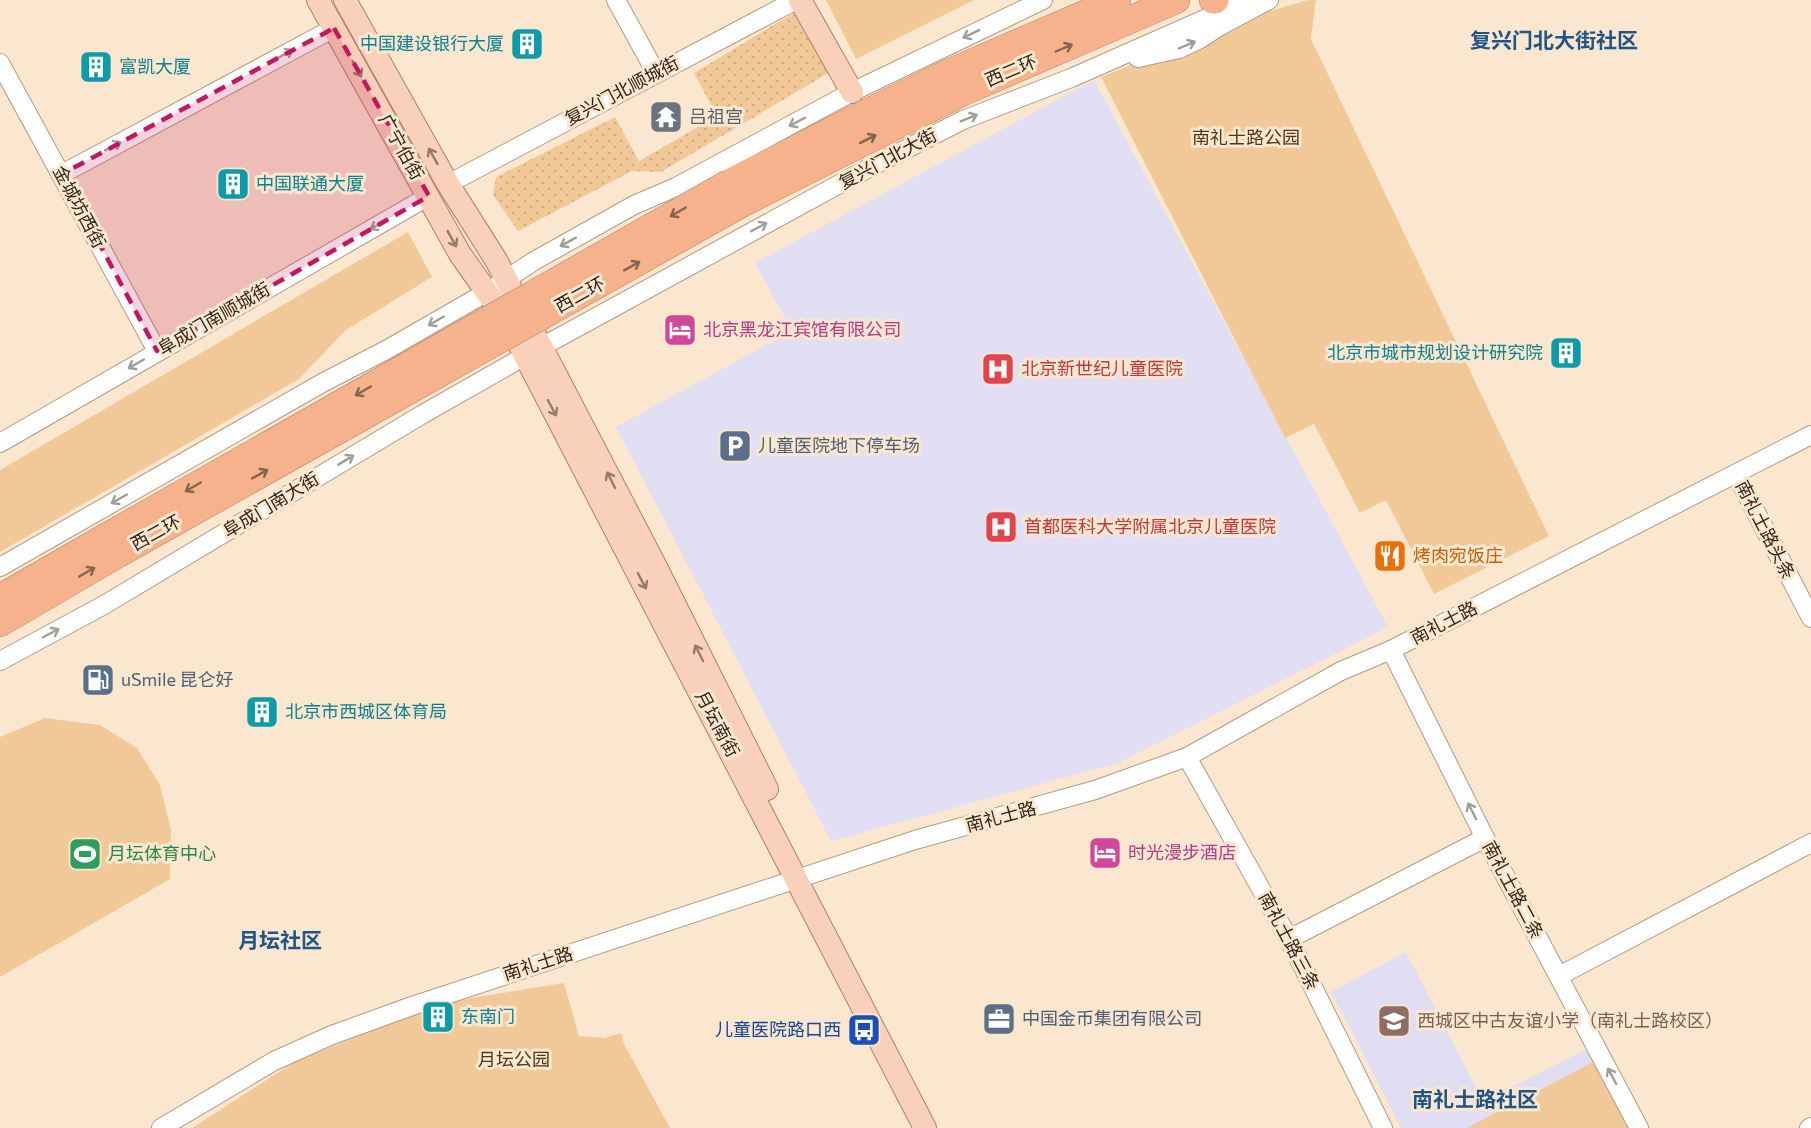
<svg xmlns="http://www.w3.org/2000/svg" width="1811" height="1128" font-family="Commissioner,'Noto Sans SC',sans-serif">
  <style>
    .education { fill: #e1def4 }
    .medical { fill: #e2def3 }
    .grass { fill: url(#grass-dots) }
    .park { fill: #f1c999 }
    .lines { fill: none; stroke-linecap: round; stroke-linejoin: round }
    .minor-casing { stroke: #b29b80; stroke-width: 20 }
    .major-casing { stroke: #af8164; stroke-width: 24 }
    .highway-casing { stroke: #af8164; stroke-width: 28 }
    .minor { stroke: #fff; stroke-width: 18 }
    .major { stroke: #f9d1ba; stroke-width: 22 }
    .highway { stroke: #f5b28c; stroke-width: 27 }
    .highway-bridge-casing { stroke: #af8164; stroke-width: 28; stroke-linecap: butt }
    .highway-bridge { stroke: #f5b28c; stroke-width: 27 }
    .oneway { stroke: #a19d98 }
    .oneway2 { stroke: #88644d }
    .oneway3 { stroke: #947b6a }
    .marked { fill: #c2185b; fill-opacity: 0.2; stroke: #c2185b; stroke-width: 4.5; stroke-dasharray: 12 8; stroke-linejoin: round }
    .labels { text-anchor: middle; stroke-width: 6; stroke-linejoin: round; paint-order: stroke }
    .culture-label { font-size: 18px; fill: #0d838f; stroke: #fbe7d0; text-anchor: start }
    .street-label { font-size: 18px; fill: #2e251a; stroke: #fbe7d0 }
    .worship-label { font-size: 18px; fill: #5b616d; stroke: #fbe7d0; text-anchor: start }
    .park-label { font-size: 18px; fill: #4f3717; stroke: #fbe7d0 }
    .hotel-label { font-size: 18px; fill: #b23c85; stroke: #fbe7d0; text-anchor: start }
    .health-label { font-size: 18px; fill: #be3a42; stroke: #fbe7d0; text-anchor: start }
    .service-label { font-size: 18px; fill: #4e5e75; stroke: #fbe7d0; text-anchor: start }
    .food-label { font-size: 18px; fill: #c56008; stroke: #fbe7d0; text-anchor: start }
    .leisure-label { font-size: 18px; fill: #27864d; stroke: #fbe7d0; text-anchor: start }
    .education-label { font-size: 18px; fill: #785e54; stroke: #fbe7d0; text-anchor: start }
    .transit-label { font-size: 18px; fill: #164399; stroke: #fbe7d0; text-anchor: end }
    .quarter-label { font-size: 21px; font-weight: bold; fill: #1f5587; stroke: #fbe7d0 }
  </style>
  <defs>
    <pattern id="grass-dots" width="8" height="8" patternUnits="userSpaceOnUse" patternTransform="scale(1.5)"><rect width="8" height="8" fill="#f1c999"/><path d="M2 2h.1M6 6h.1" fill="none" stroke="#cfac83" stroke-width="1.8" stroke-linecap="round"/></pattern>
  </defs>
  <rect width="100%" height="100%" fill="#fbe7d0"/>
  <!-- education -->
  <polygon class="education" points="1406,952 1483,1101 1586,1050 1631,1128 1401,1128 1331,992"/>
  <!-- medical -->
  <polygon class="medical" points="1094,80 1388,627 1118,763 831,841 616,427 792,331 755,263"/>
  <!-- grass -->
  <polygon class="grass" points="797,11 832,71 661,172 632,171 518,231 493,195 496,177 615,117 639,161 717,116 694,73"/>
  <!-- park -->
  <g class="park">
    <polygon points="826,0 974,0 856,59"/>
    <polygon points="1308,0 1316,0 1311,39 1549,536 1434,594 1386,500 1360,513 1314,424 1285,438 1101,77 1256,15"/>
    <polygon points="408,232 432,277 346,330 299,379 0,552 0,470"/>
    <polygon points="45,718 100,725 137,748 160,785 171,830 170,879 0,977 0,737"/>
    <polygon points="564,983 579,1036 604,1038 621,1033 624,1044 670,1128 192,1128 293,1063 435,1004"/>
    <polygon points="1595,1061 1630,1128 1467,1128"/>
  </g>
  <g class="lines">
    <!-- minor casing -->
    <g class="minor-casing">
      <g id="minor">
        <polyline points="616,0 656,73"/>
        <polyline points="1138,58 1179,49 1200,39 1220,26 1269,0"/>
        <polyline points="0,63 157,351"/>
        <polyline points="62,174 334,28"/>
        <polyline points="448,184 796,0"/>
        <polyline points="0,443 429,196"/>
        <polyline points="1736,474 1811,618"/>
        <polyline points="0,567 324,382 388,349 487,292 534,261 634,205 676,187 852,92 1043,0"/>
        <polyline points="1391,650 1485,838 1639,1128"/>
        <polyline points="0,661 104,605 423,414 525,356 865,170 963,120 1071,78 1248,0"/>
        <polyline points="1187,757 1289,939 1383,1128"/>
        <polyline points="1289,939 1485,838"/>
        <polyline points="1559,976 1811,843"/>
        <polyline points="161,1128 274,1061 332,1035 412,1006 915,840 1095,790 1187,757 1341,671 1391,650 1811,435"/>
        <polyline points="1809,1128 1811,1127"/>
      </g>
    </g>
    <!-- major casing -->
    <g class="major-casing">
      <g id="major">
        <polyline points="318,0 460,254 507,321 925,1128"/>
        <polyline points="345,0 448,184 496,260 654,563 767,789"/>
        <polyline points="800,0 852,92"/>
      </g>
    </g>
    <!-- highway casing -->
    <g class="highway-casing">
      <g id="highway">
        <polyline points="1213,0 1215,0"/>
        <polyline points="729,183 854,119 948,73 1117,0"/>
        <polyline points="741,204 963,92 1176,0"/>
        <polyline points="0,598 106,537"/>
        <polyline points="0,623 118,554"/>
      </g>
    </g>
    <!-- minor -->
    <use href="#minor" class="minor"/>
    <!-- major -->
    <use href="#major" class="major"/>
    <!-- highway -->
    <use href="#highway" class="highway"/>
    <!-- highway-bridge casing -->
    <g class="highway-bridge-casing">
      <g id="highway-bridge">
        <polyline points="106,537 729,183"/>
        <polyline points="118,554 741,204"/>
      </g>
    </g>
    <!-- highway-bridge -->
    <use href="#highway-bridge" class="highway-bridge"/>
  </g>
  <!-- one-way arrows -->
  <defs><path id="oneway-shaft" d="M-6 0H5M1.5-3L5.5 0L1.5 3" fill="none" stroke-width="1.6" stroke-linecap="round" stroke-linejoin="round" transform="scale(1.5)"/></defs>
  <g class="oneway">
    <use href="#oneway-shaft" transform="translate(971 34) rotate(154)"/>
    <use href="#oneway-shaft" transform="translate(1187 45) rotate(-23)"/>
    <use href="#oneway-shaft" transform="translate(285 54) rotate(-28)"/>
    <use href="#oneway-shaft" transform="translate(969 118) rotate(-22)"/>
    <use href="#oneway-shaft" transform="translate(797 122) rotate(152)"/>
    <use href="#oneway-shaft" transform="translate(113 146) rotate(-28)"/>
    <use href="#oneway-shaft" transform="translate(378 225) rotate(150)"/>
    <use href="#oneway-shaft" transform="translate(759 227) rotate(-28)"/>
    <use href="#oneway-shaft" transform="translate(568 242) rotate(151)"/>
    <use href="#oneway-shaft" transform="translate(436 321) rotate(150)"/>
    <use href="#oneway-shaft" transform="translate(136 364) rotate(150)"/>
    <use href="#oneway-shaft" transform="translate(346 460) rotate(-31)"/>
    <use href="#oneway-shaft" transform="translate(119 499) rotate(150)"/>
    <use href="#oneway-shaft" transform="translate(51 633) rotate(-28)"/>
    <use href="#oneway-shaft" transform="translate(1472 811) rotate(-117)"/>
    <use href="#oneway-shaft" transform="translate(1612 1076) rotate(-118)"/>
  </g>
  <g class="oneway2">
    <use href="#oneway-shaft" transform="translate(1064 48) rotate(-23)"/>
    <use href="#oneway-shaft" transform="translate(868 139) rotate(-27)"/>
    <use href="#oneway-shaft" transform="translate(678 212) rotate(150)"/>
    <use href="#oneway-shaft" transform="translate(632 266) rotate(-29)"/>
    <use href="#oneway-shaft" transform="translate(363 391) rotate(150)"/>
    <use href="#oneway-shaft" transform="translate(260 474) rotate(-29)"/>
    <use href="#oneway-shaft" transform="translate(193 487) rotate(150)"/>
    <use href="#oneway-shaft" transform="translate(87 572) rotate(-30)"/>
  </g>
  <g class="oneway3">
    <use href="#oneway-shaft" transform="translate(357 69) rotate(61)"/>
    <use href="#oneway-shaft" transform="translate(433 156) rotate(-119)"/>
    <use href="#oneway-shaft" transform="translate(452 239) rotate(61)"/>
    <use href="#oneway-shaft" transform="translate(552 408) rotate(62)"/>
    <use href="#oneway-shaft" transform="translate(611 480) rotate(-117)"/>
    <use href="#oneway-shaft" transform="translate(642 581) rotate(62)"/>
    <use href="#oneway-shaft" transform="translate(699 653) rotate(-117)"/>
  </g>
  <!-- marked area -->
  <path class="marked" d="M334 28 429 196 157 351 62 174Z"/>
  <!-- icons -->
  <defs>
    <g id="building-square" transform="scale(1.725)"><rect x="-9" y="-9" width="18" height="18" rx="4" fill="#0f9aa8" stroke="#fbe7d0"/><path d="M-4-6H4V6H1V3H-1V6H-4ZM-2.5-4.3h1.7v1.8h-1.7ZM.8-4.3h1.7v1.8H.8ZM-2.5-1h1.7V.8h-1.7ZM.8-1h1.7V.8H.8Z" fill="#fff"/></g>
    <g id="temple-square" transform="scale(1.725)"><rect x="-9" y="-9" width="18" height="18" rx="4" fill="#6b7280" stroke="#fbe7d0"/><path d="M0-6L5-2H3V0L6.5 2.5H4V6H1.5V3h-3V6H-4V2.5H-6.5L-3 0V-2H-5Z" fill="#fff"/></g>
    <g id="hotel-square" transform="scale(1.725)"><rect x="-9" y="-9" width="18" height="18" rx="4" fill="#d1479c" stroke="#fbe7d0"/><path d="M-6-4.5h1.5V1H6V5H4.5V3h-9V5H-6ZM-4 0a1.8 1.8 0 1 1 3.6 0ZM.5 0V-2.5h3Q6-2.5 6 0Z" fill="#fff"/></g>
    <g id="hospital-square" transform="scale(1.725)"><rect x="-9" y="-9" width="18" height="18" rx="4" fill="#e0444e" stroke="#fbe7d0"/><path d="M-5-5h3v3.5h4V-5h3V5h-3V1.5h-4V5h-3Z" fill="#fff"/></g>
    <g id="parking-square" transform="scale(1.725)"><rect x="-9" y="-9" width="18" height="18" rx="4" fill="#5c6f8a" stroke="#fbe7d0"/><path d="M-3.5-5.5H1a3.5 3.5 0 0 1 0 7H-1V5.5H-3.5ZM-1-3.4V-.6H.8a1.4 1.4 0 0 0 0-2.8Z" fill="#fff"/></g>
    <g id="restaurant-square" transform="scale(1.725)"><rect x="-9" y="-9" width="18" height="18" rx="4" fill="#e8710a" stroke="#fbe7d0"/><path d="M-5-6h1v4h1v-4h1v4h1v-4h1v5L-1.5 .5V6h-2V.5L-5-1ZM5-6V6H3V1.5H1.5Q1.5-4 5-6Z" fill="#fff"/></g>
    <g id="fuel-square" transform="scale(1.725)"><rect x="-9" y="-9" width="18" height="18" rx="4" fill="#5c6f8a" stroke="#fbe7d0"/><path d="M-5.5-6h7V0h2V4h1.3V-2.5L3-4.5l.8-.8L6-3V5H2.5V1h-1V6h-7ZM-4.2-4.7v3.2H.2V-4.7Z" fill="#fff"/></g>
    <g id="stadium-square" transform="scale(1.725)"><rect x="-9" y="-9" width="18" height="18" rx="4" fill="#2e9e5b" stroke="#fbe7d0"/><path d="M0-5a6.5 5 0 1 0 0 10a6.5 5 0 1 0 0-10ZM-3.5-1.8h7v3.6h-7Z" fill="#fff"/></g>
    <g id="office-square" transform="scale(1.725)"><rect x="-9" y="-9" width="18" height="18" rx="4" fill="#5c6f8a" stroke="#fbe7d0"/><path d="M-6-3h4V-5.5h4V-3h4V5H-6ZM-1-4.5V-3h2v-1.5ZM-6 0V1H6V0Z" fill="#fff"/></g>
    <g id="school-square" transform="scale(1.725)"><rect x="-9" y="-9" width="18" height="18" rx="4" fill="#8d6e63" stroke="#fbe7d0"/><path d="M0-5L7-2L0 1L-7-2ZM-4 1L0 2.5L4 1V4Q0 6-4 4Z" fill="#fff"/></g>
    <g id="bus-square" transform="scale(1.725)"><rect x="-9" y="-9" width="18" height="18" rx="4" fill="#1a4fb4" stroke="#fbe7d0"/><path d="M-5-6H5V4H4V6H2V4H-2V6H-4V4H-5ZM-3.5-4V0h7V-4ZM-3.5 1.2v1.5H-2V1.2ZM2 1.2v1.5H3.5V1.2Z" fill="#fff"/></g>
  </defs>
  <g fill-rule="evenodd">
    <use href="#building-square" x="527" y="44"/>
    <use href="#building-square" x="96" y="67"/>
    <use href="#temple-square" x="666" y="117"/>
    <use href="#building-square" x="233" y="184"/>
    <use href="#hotel-square" x="680" y="330"/>
    <use href="#building-square" x="1566" y="353"/>
    <use href="#hospital-square" x="998" y="369"/>
    <use href="#parking-square" x="735" y="446"/>
    <use href="#hospital-square" x="1001" y="527"/>
    <use href="#restaurant-square" x="1390" y="556"/>
    <use href="#fuel-square" x="98" y="680"/>
    <use href="#building-square" x="262" y="712"/>
    <use href="#hotel-square" x="1105" y="853"/>
    <use href="#stadium-square" x="85" y="854"/>
    <use href="#building-square" x="438" y="1017"/>
    <use href="#office-square" x="999" y="1019"/>
    <use href="#school-square" x="1394" y="1021"/>
    <use href="#bus-square" x="864" y="1030"/>
  </g>
  <g class="labels">
    <!-- culture labels -->
    <g class="culture-label">
      <text x="504" y="50" text-anchor="end">中国建设银行大厦</text>
      <text x="119" y="73">富凯大厦</text>
      <text x="256" y="190">中国联通大厦</text>
      <text x="1543" y="359" text-anchor="end">北京市城市规划设计研究院</text>
      <text x="285" y="718">北京市西城区体育局</text>
      <text x="461" y="1023">东南门</text>
    </g>
    <!-- street labels -->
    <g class="street-label">
      <text transform="translate(1011 71) rotate(-23)" y="6">西二环</text>
      <text transform="translate(622 91) rotate(-28)" y="6">复兴门北顺城街</text>
      <text transform="translate(401 147) rotate(61)" y="6">广宁伯街</text>
      <text transform="translate(888 159) rotate(-28)" y="6">复兴门北大街</text>
      <text transform="translate(79 207) rotate(62)" y="6">金城坊西街</text>
      <text transform="translate(580 295) rotate(-29)" y="6">西二环</text>
      <text transform="translate(214 319) rotate(-30)" y="6">阜成门南顺城街</text>
      <text transform="translate(271 505) rotate(-31)" y="6">阜成门南大街</text>
      <text transform="translate(1765 530) rotate(63)" y="6">南礼士路头条</text>
      <text transform="translate(156 533) rotate(-29)" y="6">西二环</text>
      <text transform="translate(1444 623) rotate(-27)" y="6">南礼士路</text>
      <text transform="translate(717 724) rotate(62)" y="6">月坛南街</text>
      <text transform="translate(1001 817) rotate(-15)" y="6">南礼士路</text>
      <text transform="translate(1513 890) rotate(62)" y="6">南礼士路二条</text>
      <text transform="translate(1289 941) rotate(62)" y="6">南礼士路三条</text>
      <text transform="translate(538 964) rotate(-18)" y="6">南礼士路</text>
    </g>
    <!-- worship labels -->
    <g class="worship-label">
      <text x="689" y="123">吕祖宫</text>
    </g>
    <!-- park labels -->
    <g class="park-label">
      <text x="1246" y="144">南礼士路公园</text>
      <text x="514" y="1066">月坛公园</text>
    </g>
    <!-- hotel labels -->
    <g class="hotel-label">
      <text x="703" y="336">北京黑龙江宾馆有限公司</text>
      <text x="1128" y="859">时光漫步酒店</text>
    </g>
    <!-- health labels -->
    <g class="health-label">
      <text x="1021" y="375">北京新世纪儿童医院</text>
      <text x="1024" y="533">首都医科大学附属北京儿童医院</text>
    </g>
    <!-- service labels -->
    <g class="service-label">
      <text x="758" y="452">儿童医院地下停车场</text>
      <text x="121" y="686">uSmile 昆仑好</text>
      <text x="1022" y="1025">中国金币集团有限公司</text>
    </g>
    <!-- food labels -->
    <g class="food-label">
      <text x="1413" y="562">烤肉宛饭庄</text>
    </g>
    <!-- leisure labels -->
    <g class="leisure-label">
      <text x="108" y="860">月坛体育中心</text>
    </g>
    <!-- education labels -->
    <g class="education-label">
      <text x="1417" y="1027">西城区中古友谊小学（南礼士路校区）</text>
    </g>
    <!-- transit labels -->
    <g class="transit-label">
      <text x="841" y="1036">儿童医院路口西</text>
    </g>
    <!-- quarter labels -->
    <g class="quarter-label">
      <text x="1554" y="48">复兴门北大街社区</text>
      <text x="280" y="948">月坛社区</text>
      <text x="1475" y="1107">南礼士路社区</text>
    </g>
  </g>
</svg>
